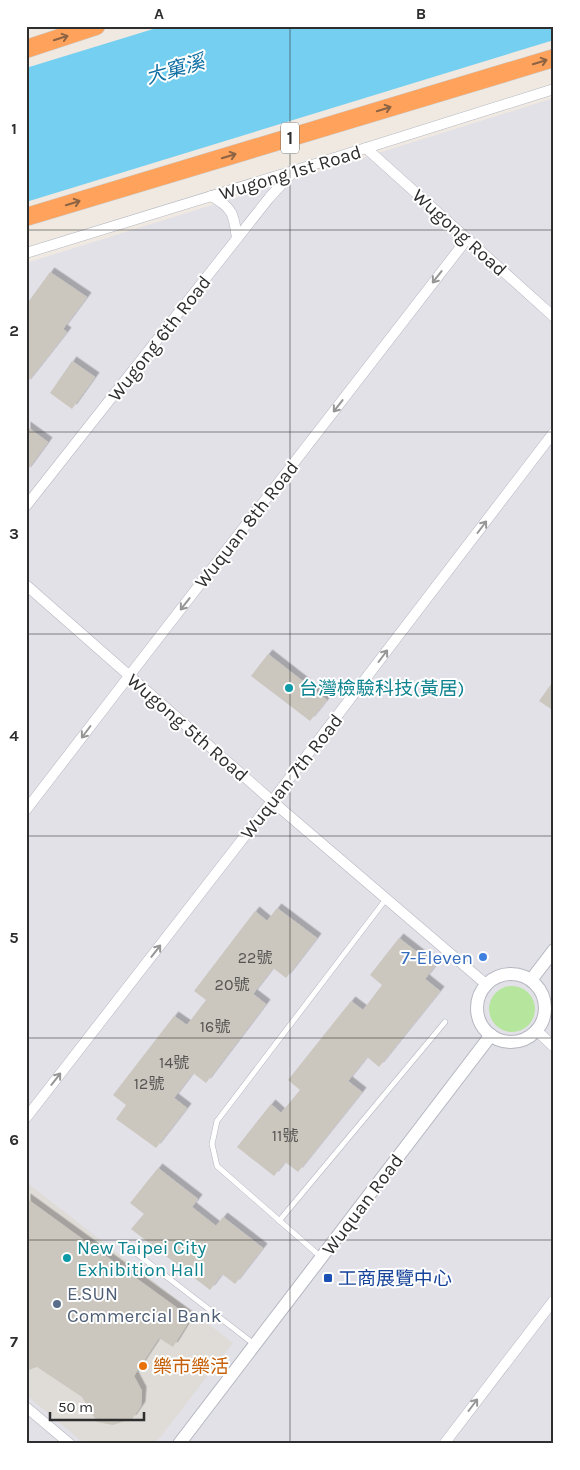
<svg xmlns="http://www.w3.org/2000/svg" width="580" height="1470" font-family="Karla,'Noto Sans TC',sans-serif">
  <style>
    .industrial { fill: #e3e1e8 }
    .green { fill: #b6e59e }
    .plaza { fill: #dfdcd8 }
    .water { fill: #75cff0 }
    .building { fill: #cbc7bf; filter: url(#shadow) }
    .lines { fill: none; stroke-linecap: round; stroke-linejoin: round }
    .service-casing { stroke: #b4b7c1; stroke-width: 6 }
    .minor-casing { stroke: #b4b7c1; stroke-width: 11 }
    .tertiary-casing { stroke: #b4b7c1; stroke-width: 14 }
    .motorway-casing { stroke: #c9c9c9; stroke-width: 19 }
    .service { stroke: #fff; stroke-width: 5 }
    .minor { stroke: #fff; stroke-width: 10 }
    .tertiary { stroke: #fff; stroke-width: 12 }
    .motorway { stroke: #ffa35c; stroke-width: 18 }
    .oneway { stroke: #8c6343 }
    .oneway2 { stroke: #969696 }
    .grid { fill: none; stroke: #2e2e2e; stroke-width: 1; stroke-opacity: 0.55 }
    .culture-dot { fill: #0f9aa8; stroke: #fff; stroke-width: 2 }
    .shop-dot { fill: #3f7fe0; stroke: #fff; stroke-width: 2 }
    .transit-dot { fill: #1a4fb4; stroke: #fff; stroke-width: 2 }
    .service-dot { fill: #5c6f8a; stroke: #fff; stroke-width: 2 }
    .food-dot { fill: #e8710a; stroke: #fff; stroke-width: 2 }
    .labels { text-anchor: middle; stroke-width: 4; stroke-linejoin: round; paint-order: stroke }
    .number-label { font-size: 16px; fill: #555452 }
    .shield { fill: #fff; stroke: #6d6d6d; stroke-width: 1 }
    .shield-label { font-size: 18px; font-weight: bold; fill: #2e2e2e }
    .street-label { font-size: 19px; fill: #2e2e2e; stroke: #fff }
    .culture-label { font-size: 19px; fill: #0d838f; stroke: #fff; text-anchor: start }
    .shop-label { font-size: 19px; fill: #366cbe; stroke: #fff; text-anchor: end }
    .transit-label { font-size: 19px; fill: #164399; stroke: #fff; text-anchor: start }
    .service-label { font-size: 19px; fill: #4e5e75; stroke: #fff; text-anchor: start }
    .food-label { font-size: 19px; fill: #c56008; stroke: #fff; text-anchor: start }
    .water-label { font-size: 20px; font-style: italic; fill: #0d6fa3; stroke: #fff }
    .neatline { fill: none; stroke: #2e2e2e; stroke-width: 2 }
    .grid-label { font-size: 16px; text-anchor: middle; font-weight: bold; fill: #2e2e2e }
  </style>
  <defs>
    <filter id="shadow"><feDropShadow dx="4.5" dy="-4.5" stdDeviation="0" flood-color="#0004"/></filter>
  </defs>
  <rect width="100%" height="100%" fill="#efe9e1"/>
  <!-- industrial -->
  <polygon class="industrial" points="554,98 554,1444 26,1444 26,263"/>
  <!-- green -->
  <circle class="green" cx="512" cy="1009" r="23"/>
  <!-- plaza -->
  <polygon class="plaza" points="26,1182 233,1343 155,1444 85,1444 26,1395"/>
  <!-- water -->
  <polygon class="water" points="163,26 554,26 554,40 26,202 26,68"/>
  <!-- building -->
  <g class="building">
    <polygon points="50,272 87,297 63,329 67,332 26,384 26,305"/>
    <polygon points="72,361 95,377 72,409 50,393"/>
    <polygon points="26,426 48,442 26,472"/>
    <polygon points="268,654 327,700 310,721 251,676"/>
    <polygon points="554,680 554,711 539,701"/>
    <polygon points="277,908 317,938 286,978 273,968 253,994 266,1004 206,1083 193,1073 174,1098 187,1108 156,1148 116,1119 126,1105 113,1095 174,1016 187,1025 206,1000 194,991 255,911 267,921"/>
    <polygon points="399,938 435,966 425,979 440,991 379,1067 367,1057 348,1081 362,1092 298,1172 285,1162 274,1176 237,1147 271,1104 281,1113 300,1090 288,1080 351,1001 363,1010 382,985 370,975"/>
    <polygon points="158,1168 198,1199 192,1207 216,1226 223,1217 263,1248 235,1284 222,1274 210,1290 131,1229 144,1214 130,1203"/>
    <polygon points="26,1198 191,1318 173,1347 159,1338 134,1376 142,1391 141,1406 132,1419 113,1425 97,1422 82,1397 37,1367 26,1371"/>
  </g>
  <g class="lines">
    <!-- service casing -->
    <g class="service-casing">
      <g id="service">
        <polyline points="279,1221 445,1022"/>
        <polyline points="123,1243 254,1344"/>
        <polyline points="321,1257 217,1166 212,1144 217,1121 386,899"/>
      </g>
    </g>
    <!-- minor casing -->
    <g class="minor-casing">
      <g id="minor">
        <polyline points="366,148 554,317"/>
        <path d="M211 196C234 208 234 216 237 239"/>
        <polyline points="26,253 293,171 554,89"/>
        <polyline points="26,506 269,198 292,173"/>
        <polyline points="26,585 272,801 487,985"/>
        <polyline points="26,810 129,676 467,239"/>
        <polyline points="537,1031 554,1047"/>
        <polyline points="26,1118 272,801 554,432"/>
        <polyline points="26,1407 70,1444"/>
        <polyline points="444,1444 554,1300"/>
      </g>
    </g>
    <!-- tertiary casing -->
    <g class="tertiary-casing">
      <g id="tertiary">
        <circle cx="511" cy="1008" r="34"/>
        <polyline points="531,980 554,950"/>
        <polyline points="179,1444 491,1035"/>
      </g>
    </g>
    <!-- motorway casing -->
    <g class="motorway-casing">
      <g id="motorway">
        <polyline points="26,49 96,26"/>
        <polyline points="26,217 554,58"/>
      </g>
    </g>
    <!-- service -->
    <use href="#service" class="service"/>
    <!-- minor -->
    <use href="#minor" class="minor"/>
    <!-- tertiary -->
    <use href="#tertiary" class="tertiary"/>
    <!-- motorway -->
    <use href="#motorway" class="motorway"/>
  </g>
  <!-- one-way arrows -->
  <defs><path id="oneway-shaft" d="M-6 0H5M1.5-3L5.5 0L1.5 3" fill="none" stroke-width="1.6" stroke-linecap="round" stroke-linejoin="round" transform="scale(1.25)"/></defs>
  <g class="oneway">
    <use href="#oneway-shaft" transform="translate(61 38) rotate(-18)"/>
    <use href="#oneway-shaft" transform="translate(540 62) rotate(-17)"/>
    <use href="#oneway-shaft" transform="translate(384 109) rotate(-17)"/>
    <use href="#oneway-shaft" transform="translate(229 156) rotate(-17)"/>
    <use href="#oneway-shaft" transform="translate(73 203) rotate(-17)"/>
  </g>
  <g class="oneway2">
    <use href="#oneway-shaft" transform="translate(437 277) rotate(128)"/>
    <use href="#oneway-shaft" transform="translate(338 406) rotate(128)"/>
    <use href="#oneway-shaft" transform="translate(482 527) rotate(-53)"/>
    <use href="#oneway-shaft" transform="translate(185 604) rotate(128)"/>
    <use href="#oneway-shaft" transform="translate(383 656) rotate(-53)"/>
    <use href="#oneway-shaft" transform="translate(86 732) rotate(127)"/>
    <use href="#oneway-shaft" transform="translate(156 951) rotate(-52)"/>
    <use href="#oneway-shaft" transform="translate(56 1079) rotate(-52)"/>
    <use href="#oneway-shaft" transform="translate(473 1405) rotate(-53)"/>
  </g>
  <!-- grid -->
  <path class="grid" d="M290 26V1444M26 230H554M26 432H554M26 634H554M26 836H554M26 1038H554M26 1240H554"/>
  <!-- markers -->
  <g class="culture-dot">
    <circle cx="289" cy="688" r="5"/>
    <circle cx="67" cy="1258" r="5"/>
  </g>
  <circle class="shop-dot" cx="483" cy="957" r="5"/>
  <rect class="transit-dot" x="323" y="1273" width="10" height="10" rx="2.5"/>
  <circle class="service-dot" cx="57" cy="1304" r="5"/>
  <circle class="food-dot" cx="143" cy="1366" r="5"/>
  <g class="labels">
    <!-- number labels -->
    <g class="number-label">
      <text x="255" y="963">22號</text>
      <text x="232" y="990">20號</text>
      <text x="215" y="1032">16號</text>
      <text x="174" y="1068">14號</text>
      <text x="149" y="1089">12號</text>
      <text x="285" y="1141">11號</text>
    </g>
    <!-- shield labels -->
    <rect class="shield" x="281" y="122.5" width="18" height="31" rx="4"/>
    <g class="shield-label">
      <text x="290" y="144">1</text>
    </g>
    <!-- street labels -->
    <g class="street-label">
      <text transform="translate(290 172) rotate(-17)" y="7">Wugong 1st Road</text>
      <text transform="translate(460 232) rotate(42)" y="7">Wugong Road</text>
      <text transform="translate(159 338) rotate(-52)" y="7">Wugong 6th Road</text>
      <text transform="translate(246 524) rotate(-52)" y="7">Wuquan 8th Road</text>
      <text transform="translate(188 727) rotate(41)" y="7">Wugong 5th Road</text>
      <text transform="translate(291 776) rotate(-52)" y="7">Wuquan 7th Road</text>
      <text transform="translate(362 1204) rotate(-53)" y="7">Wuquan Road</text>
    </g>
    <!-- culture labels -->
    <g class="culture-label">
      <text x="299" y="695">台灣檢驗科技(黃居)</text>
      <text x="77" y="1254">New Taipei City<tspan x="77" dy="22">Exhibition Hall</tspan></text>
    </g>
    <!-- shop labels -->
    <g class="shop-label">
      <text x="473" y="964">7-Eleven</text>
    </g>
    <!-- transit labels -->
    <g class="transit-label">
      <text x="338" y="1285">工商展覽中心</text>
    </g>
    <!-- service labels -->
    <g class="service-label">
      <text x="67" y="1300">E.SUN<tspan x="67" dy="22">Commercial Bank</tspan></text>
    </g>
    <!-- food labels -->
    <g class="food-label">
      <text x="153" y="1373">樂市樂活</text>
    </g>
    <!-- water labels -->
    <g class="water-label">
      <text transform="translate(175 69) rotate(-16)" y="7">大窠溪</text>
    </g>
  </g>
  <!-- border -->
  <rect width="580" height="1470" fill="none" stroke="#ffffff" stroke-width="55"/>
  <!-- scale -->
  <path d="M50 1412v8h94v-8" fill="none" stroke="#2e2e2e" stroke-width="2.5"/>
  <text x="58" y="1412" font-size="15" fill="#2e2e2e" stroke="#ffffff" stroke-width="4" paint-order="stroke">50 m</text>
  <rect x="28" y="28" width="524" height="1414" class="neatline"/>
  <g class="grid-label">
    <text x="159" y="19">A</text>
    <text x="421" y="19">B</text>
    <text x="14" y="134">1</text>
    <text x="14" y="336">2</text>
    <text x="14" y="539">3</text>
    <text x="14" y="741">4</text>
    <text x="14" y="943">5</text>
    <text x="14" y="1145">6</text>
    <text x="14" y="1347">7</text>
  </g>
</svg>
